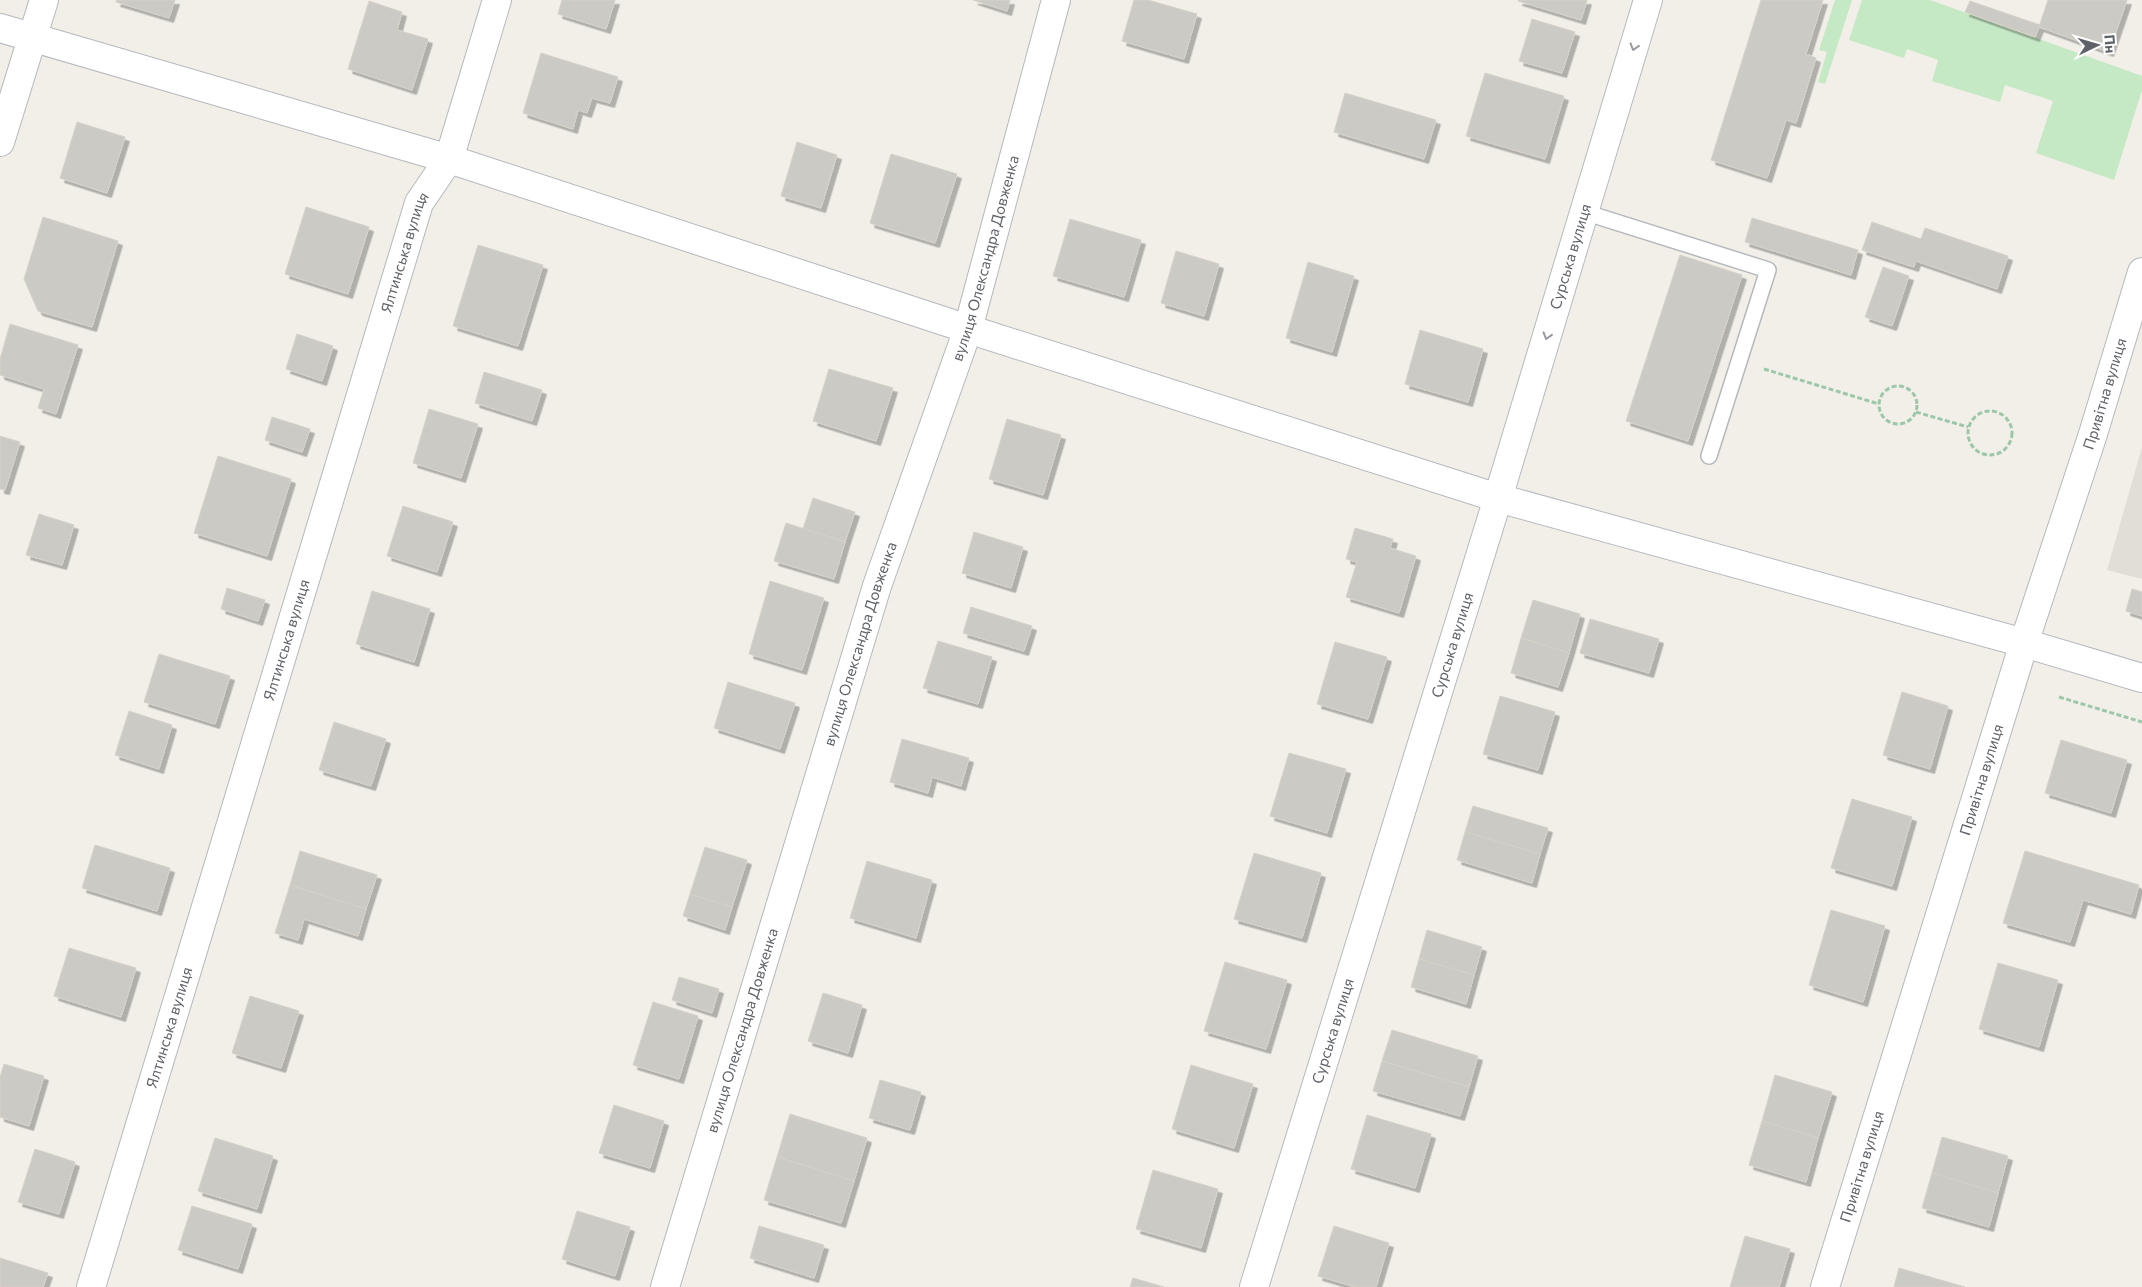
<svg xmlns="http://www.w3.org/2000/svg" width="2142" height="1287" font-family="Commissioner,sans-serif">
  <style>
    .education { fill: #e1ded6 }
    .green { fill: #c5e8c5 }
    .building { fill: #cccac5; stroke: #d6d1c6; filter: url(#shadow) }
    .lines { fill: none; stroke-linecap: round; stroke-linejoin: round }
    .lane-casing { stroke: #b5b8bc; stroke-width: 18 }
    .street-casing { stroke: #b5b8bc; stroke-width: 30 }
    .secondary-casing { stroke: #b6babf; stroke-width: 30 }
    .path { stroke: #9cc7a9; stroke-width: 3; stroke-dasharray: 5 2.5; stroke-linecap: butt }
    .lane { stroke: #fff; stroke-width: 15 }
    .street { stroke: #fff; stroke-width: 28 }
    .secondary { stroke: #fff; stroke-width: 28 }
    .oneway { stroke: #979a9d }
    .labels { text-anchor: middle; stroke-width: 5; stroke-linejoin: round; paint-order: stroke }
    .street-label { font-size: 15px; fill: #5f6368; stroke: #fff }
  </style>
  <defs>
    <filter id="shadow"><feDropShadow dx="4.5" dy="4.5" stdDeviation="0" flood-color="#0004"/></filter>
  </defs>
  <rect width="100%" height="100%" fill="#f1efe8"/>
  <!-- education -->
  <polygon class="education" points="2142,447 2142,579 2107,570"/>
  <!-- green -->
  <g class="green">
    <polygon points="1835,0 1852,0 1825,84 1818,82 1827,52 1819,50"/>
    <polygon points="1862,0 1930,0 2142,76 2142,90 2114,180 2036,153 2053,101 2005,85 2000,102 1932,81 1938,60 1907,49 1904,58 1849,40"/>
  </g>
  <!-- building -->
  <g class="building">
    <polygon points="117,0 175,0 169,18 116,2"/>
    <polygon points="562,0 615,0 606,29 558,14"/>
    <polygon points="973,0 1010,0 1007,11"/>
    <polygon points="1134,0 1148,0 1197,14 1184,59 1122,41"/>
    <polygon points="1518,0 1587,0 1581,20 1518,1"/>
    <polygon points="1761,0 1823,0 1806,54 1816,58 1796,123 1786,120 1767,178 1711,160"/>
    <polygon points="2048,0 2127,0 2109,52 2039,27"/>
    <polygon points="369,1 402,12 397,30 428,39 412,90 348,69"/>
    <polygon points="1970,1 2040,25 2035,37 1965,12"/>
    <polygon points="1532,19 1575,32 1562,73 1519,61"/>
    <polygon points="541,53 618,77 610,103 592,98 587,113 578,110 573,129 523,113"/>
    <polygon points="1485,73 1564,96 1545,159 1466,136"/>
    <polygon points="1345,93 1436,120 1424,159 1334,132"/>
    <polygon points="77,122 125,137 107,193 60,178"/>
    <polygon points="797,142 837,155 821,208 781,196"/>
    <polygon points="891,154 957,174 935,243 870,223"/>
    <polygon points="306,207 369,227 348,294 285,274"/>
    <polygon points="43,217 118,241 92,327 38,311 24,279"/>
    <polygon points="1752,218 1858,250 1851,275 1745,242"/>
    <polygon points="1070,219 1141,240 1124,297 1053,276"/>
    <polygon points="1872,222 1921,239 1925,228 2008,256 1997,289 1916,261 1914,267 1862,250"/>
    <polygon points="478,245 543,265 518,346 453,326"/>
    <polygon points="1176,251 1219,264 1204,316 1161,303"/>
    <polygon points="1680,255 1742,275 1688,441 1626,421"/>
    <polygon points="1308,262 1354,276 1332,352 1286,338"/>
    <polygon points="1883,267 1909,276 1892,326 1865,317"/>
    <polygon points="10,324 78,345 56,414 38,408 44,389 0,375 0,359"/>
    <polygon points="1420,330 1483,349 1468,402 1405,384"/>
    <polygon points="297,334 333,346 322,381 286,369"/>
    <polygon points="829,369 893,388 876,441 813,421"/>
    <polygon points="484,372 542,390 532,421 475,403"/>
    <polygon points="429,409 478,424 461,478 413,463"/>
    <polygon points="272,417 310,429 302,452 265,440"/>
    <polygon points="1007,419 1061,435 1043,495 989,479"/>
    <polygon points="0,436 20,442 5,490 0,489"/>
    <polygon points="218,456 291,479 267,556 194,533"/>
    <polygon points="813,498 855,512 845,542 803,529"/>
    <polygon points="403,506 453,522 437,572 387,556"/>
    <polygon points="39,514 74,525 62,565 26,555"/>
    <polygon points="786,523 845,542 834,579 774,561"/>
    <polygon points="1355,528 1393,539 1390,548 1416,556 1399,613 1346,597 1357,562 1346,559"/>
    <polygon points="974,532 1023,547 1011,588 962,573"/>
    <polygon points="770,581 824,598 802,670 749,654"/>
    <polygon points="227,588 265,600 258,621 221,609"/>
    <polygon points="2132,589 2142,592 2142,616 2126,611"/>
    <polygon points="372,591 430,609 414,662 356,644"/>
    <polygon points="1533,600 1580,614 1569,653 1521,638"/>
    <polygon points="971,607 1032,626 1024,651 963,633"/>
    <polygon points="1590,619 1659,639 1649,673 1580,653"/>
    <polygon points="1521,638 1569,653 1558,687 1511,673"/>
    <polygon points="938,641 992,657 978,704 923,688"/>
    <polygon points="1335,642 1387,657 1368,719 1317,704"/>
    <polygon points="159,654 230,676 215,724 144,702"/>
    <polygon points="728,682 795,703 780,749 714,728"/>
    <polygon points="1902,692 1948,706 1930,769 1883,755"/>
    <polygon points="1500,696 1555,712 1538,770 1483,754"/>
    <polygon points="129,711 172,725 159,769 115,755"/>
    <polygon points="334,722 386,739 371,786 319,770"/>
    <polygon points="902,739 969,758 961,786 932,777 928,793 890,782"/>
    <polygon points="2061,740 2127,760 2111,813 2045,793"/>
    <polygon points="1289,753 1346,769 1327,833 1270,816"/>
    <polygon points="1852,799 1912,817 1892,886 1831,868"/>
    <polygon points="1473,806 1548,828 1540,854 1465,832"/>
    <polygon points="1465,832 1540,854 1532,883 1457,860"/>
    <polygon points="95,845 170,868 157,911 82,888"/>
    <polygon points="705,847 747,860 732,907 690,894"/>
    <polygon points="300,851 377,875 366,909 290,885"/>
    <polygon points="2025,851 2139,885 2131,914 2083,900 2070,942 2003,923"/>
    <polygon points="1254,853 1321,873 1302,938 1234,919"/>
    <polygon points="867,861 932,880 916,938 850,918"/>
    <polygon points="290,885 366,909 358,936 304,919 298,940 275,933"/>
    <polygon points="690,894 732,907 725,930 683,916"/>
    <polygon points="1831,910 1885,926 1863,1002 1809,985"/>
    <polygon points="1427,930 1482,947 1474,975 1419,959"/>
    <polygon points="69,948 136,968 121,1017 54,996"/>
    <polygon points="1419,959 1474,975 1466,1004 1411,987"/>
    <polygon points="1225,962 1287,980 1266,1049 1204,1031"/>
    <polygon points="1998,963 2058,980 2039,1047 1979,1029"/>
    <polygon points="679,977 719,989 712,1013 672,1000"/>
    <polygon points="823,993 862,1005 848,1053 808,1041"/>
    <polygon points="250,996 299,1011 281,1068 232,1053"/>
    <polygon points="653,1002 698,1016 679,1079 633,1065"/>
    <polygon points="1392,1030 1478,1056 1469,1087 1382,1061"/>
    <polygon points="1382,1061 1469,1087 1460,1116 1373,1091"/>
    <polygon points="4,1064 44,1076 29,1126 0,1117 0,1077"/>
    <polygon points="1191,1065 1253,1084 1234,1148 1172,1129"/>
    <polygon points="1775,1075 1832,1092 1818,1138 1762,1121"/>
    <polygon points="880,1080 921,1092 910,1130 869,1118"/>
    <polygon points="614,1105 664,1121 650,1168 599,1153"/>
    <polygon points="790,1114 867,1138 854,1181 777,1157"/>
    <polygon points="1367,1115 1431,1134 1415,1188 1351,1169"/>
    <polygon points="1762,1121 1818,1138 1806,1182 1749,1165"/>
    <polygon points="1942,1137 2008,1156 1998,1193 1932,1173"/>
    <polygon points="215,1138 273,1156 257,1209 198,1191"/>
    <polygon points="35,1149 75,1162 59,1214 18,1202"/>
    <polygon points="777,1157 854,1181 841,1223 764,1200"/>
    <polygon points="1153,1170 1218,1189 1201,1248 1136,1229"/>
    <polygon points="1932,1173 1998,1193 1989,1227 1922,1208"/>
    <polygon points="192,1206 252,1224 238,1269 178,1250"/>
    <polygon points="577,1211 630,1227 615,1276 562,1259"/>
    <polygon points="759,1226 824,1245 814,1278 750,1258"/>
    <polygon points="1334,1226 1389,1243 1376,1287 1355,1287 1318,1276"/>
    <polygon points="1745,1236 1790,1249 1779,1287 1730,1287"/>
    <polygon points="0,1258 48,1273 43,1287 0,1287"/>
    <polygon points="1899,1268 1965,1287 1894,1287"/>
    <polygon points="1133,1278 1164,1287 1130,1287"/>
  </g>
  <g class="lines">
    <!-- lane casing -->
    <g class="lane-casing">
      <polyline id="lane" points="1584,212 1768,270 1709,456"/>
    </g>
    <!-- street casing -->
    <g class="street-casing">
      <g id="street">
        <polyline points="0,28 449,159 968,329 1498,498"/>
        <polyline points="0,142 44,0"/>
        <path id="s1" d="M91 1287 419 203 449 159 497 0"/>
        <path id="s2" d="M665 1287 877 586 968 329 1056 0"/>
        <path id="s3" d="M1825 1287 2024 643 2093 434 2142 272"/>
      </g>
    </g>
    <!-- secondary casing -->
    <g class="secondary-casing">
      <g id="secondary">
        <polyline points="1498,498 2024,643 2142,678"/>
        <path id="s4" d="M1254 1287 1498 498 1648 0"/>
      </g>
    </g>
    <!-- path -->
    <g class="path">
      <polyline points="1764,369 1879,404"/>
      <circle cx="1898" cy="405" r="19"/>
      <circle cx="1990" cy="433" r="22"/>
      <polyline points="1916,412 1968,427"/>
      <polyline points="2059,697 2142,722"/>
    </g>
    <!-- lane -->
    <use href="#lane" class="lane"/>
    <!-- street -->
    <use href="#street" class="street"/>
    <!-- secondary -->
    <use href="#secondary" class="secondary"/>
  </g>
  <!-- one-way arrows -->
  <defs><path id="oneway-chevron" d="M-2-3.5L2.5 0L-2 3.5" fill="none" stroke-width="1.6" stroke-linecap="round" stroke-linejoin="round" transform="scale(1.25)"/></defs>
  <g class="oneway">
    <use href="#oneway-chevron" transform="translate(1634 47) rotate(107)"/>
    <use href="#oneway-chevron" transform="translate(1547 336) rotate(107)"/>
  </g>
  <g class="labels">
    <!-- street labels -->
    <g class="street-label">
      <text dy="5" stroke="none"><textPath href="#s1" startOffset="1081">Ялтинська вулиця</textPath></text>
      <text dy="5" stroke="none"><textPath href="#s4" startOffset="1078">Сурська вулиця</textPath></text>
      <text dy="5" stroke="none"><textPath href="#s2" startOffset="1078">вулиця Олександра Довженка</textPath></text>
      <text dy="5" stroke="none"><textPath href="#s3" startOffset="936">Привітна вулиця</textPath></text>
      <text dy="5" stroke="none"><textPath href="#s1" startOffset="676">Ялтинська вулиця</textPath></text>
      <text dy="5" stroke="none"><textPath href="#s2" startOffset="672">вулиця Олександра Довженка</textPath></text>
      <text dy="5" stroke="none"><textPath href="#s4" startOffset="672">Сурська вулиця</textPath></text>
      <text dy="5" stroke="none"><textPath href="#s3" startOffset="531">Привітна вулиця</textPath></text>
      <text dy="5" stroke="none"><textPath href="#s1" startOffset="271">Ялтинська вулиця</textPath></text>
      <text dy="5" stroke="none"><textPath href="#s2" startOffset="268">вулиця Олександра Довженка</textPath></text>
      <text dy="5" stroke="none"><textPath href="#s4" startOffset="268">Сурська вулиця</textPath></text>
      <text dy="5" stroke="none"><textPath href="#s3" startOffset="126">Привітна вулиця</textPath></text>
    </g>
  </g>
  <!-- north arrow -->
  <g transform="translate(2097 45) rotate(85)" stroke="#ffffff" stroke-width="4" paint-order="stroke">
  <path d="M0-4L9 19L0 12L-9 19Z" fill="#5f6368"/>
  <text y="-8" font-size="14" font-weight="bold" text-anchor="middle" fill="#5f6368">Пн</text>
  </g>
</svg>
